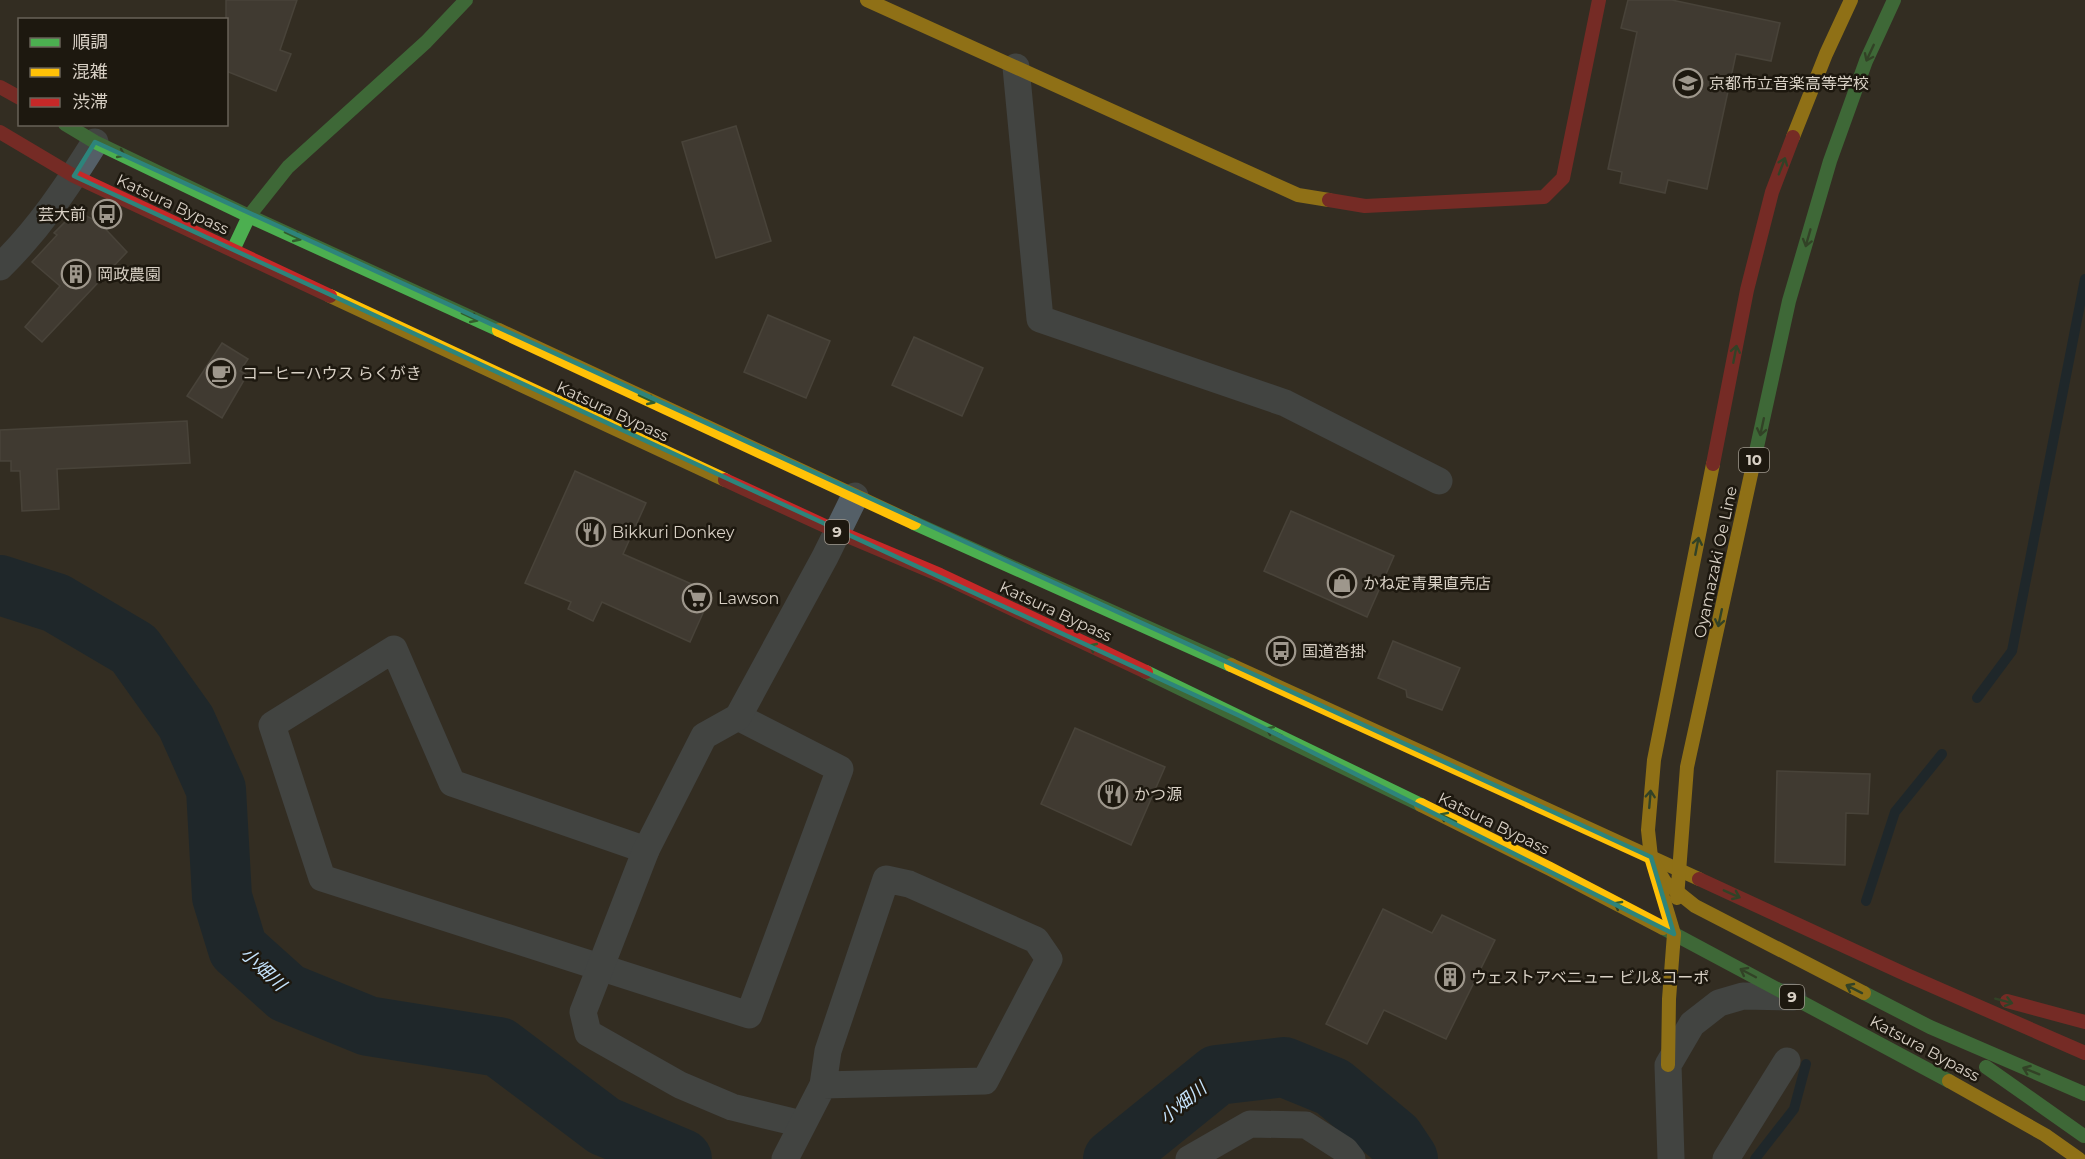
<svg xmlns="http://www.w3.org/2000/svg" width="2085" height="1159" font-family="Montserrat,'Noto Sans JP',sans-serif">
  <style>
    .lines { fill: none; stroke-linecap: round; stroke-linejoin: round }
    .stream { stroke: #082133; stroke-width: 10 }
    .river { stroke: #082133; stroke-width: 60 }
    .building { fill: #514b43; stroke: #635d55; stroke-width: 1.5 }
    .street { stroke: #545f67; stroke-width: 27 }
    .fast { stroke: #4caf50; stroke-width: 14 }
    .slow { stroke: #ffc107; stroke-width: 14 }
    .jam { stroke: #c62828; stroke-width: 14 }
    .oneway { stroke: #325c2c }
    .marked { fill: none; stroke: #2d847b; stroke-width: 4.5; stroke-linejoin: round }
    .labels { text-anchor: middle; stroke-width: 5; stroke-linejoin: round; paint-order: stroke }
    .shield { fill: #1d180f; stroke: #a0998e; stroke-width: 1.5 }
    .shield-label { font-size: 15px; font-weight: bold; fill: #d8d0c5 }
    .poi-label { font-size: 16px; fill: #d8d0c5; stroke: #1d180f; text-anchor: start }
    .street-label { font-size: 16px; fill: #d8d0c5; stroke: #1d180f }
    .water-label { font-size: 18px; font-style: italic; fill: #c5e3fc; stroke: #1d180f }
  </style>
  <rect width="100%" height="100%" fill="#332d23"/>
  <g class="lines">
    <!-- stream -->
    <g class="stream">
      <polyline points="1977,698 2012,651 2085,279"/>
      <polyline points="1866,901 1895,812 1942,754"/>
      <polyline points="1755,1159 1794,1109 1806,1064"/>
    </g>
    <!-- river -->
    <g class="river">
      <polyline points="0,585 56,603 134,649 186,722 216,789 222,897 238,949 287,993 368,1026 499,1047 604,1126 682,1159"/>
      <polyline points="1113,1159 1217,1075 1284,1067 1333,1087 1394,1138 1408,1159"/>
    </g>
  </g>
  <!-- building -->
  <g class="building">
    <polygon points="226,0 297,0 280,50 291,54 276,91 226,71"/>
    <polygon points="1628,0 1672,0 1780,23 1771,61 1736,54 1707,189 1668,180 1665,193 1620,183 1622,172 1608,169 1637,32 1621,28"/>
    <polygon points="736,126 771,241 716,258 682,142"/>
    <polygon points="76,211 99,222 127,252 42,342 25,327 60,286 32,262 57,235 54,233"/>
    <polygon points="768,315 830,341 806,398 744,372"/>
    <polygon points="914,337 983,368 962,416 892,385"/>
    <polygon points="222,343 248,359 240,371 247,375 222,418 187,396"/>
    <polygon points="187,421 190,463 57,469 59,509 22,511 20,471 11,471 11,461 0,461 0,430"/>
    <polygon points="575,471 646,503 623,554 712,593 690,642 602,602 593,621 568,609 571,602 525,583"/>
    <polygon points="1291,511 1394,556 1367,617 1264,571"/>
    <polygon points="1393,641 1460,668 1442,710 1407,697 1406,690 1378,678"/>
    <polygon points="1075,728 1165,767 1131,845 1041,804"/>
    <polygon points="1777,771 1870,774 1868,814 1846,813 1845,865 1775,862"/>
    <polygon points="1383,909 1432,933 1442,915 1495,940 1446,1039 1384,1010 1367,1044 1326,1024"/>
  </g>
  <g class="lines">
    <!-- street -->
    <g class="street">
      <polyline points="1016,67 1040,319 1285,403 1439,481"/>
      <path d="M0 267C38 230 67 187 95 142"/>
      <polyline points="646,850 452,783 394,649 272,725 322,878 749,1015 840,769 738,717"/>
      <polyline points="802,1124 732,1107 680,1085 588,1033 583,1012 646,850 704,736 738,717 825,557 855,496"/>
      <polyline points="785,1159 823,1085 828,1051 886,879 909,884 1036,940 1049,959 985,1081 823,1085"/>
      <polyline points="1189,1159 1250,1124 1306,1125 1345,1150 1352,1159"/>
      <polyline points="1671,1159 1668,1065 1692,1024 1719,1003 1743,996 1793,997"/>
      <polyline points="1726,1159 1787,1061"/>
    </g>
    <!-- fast -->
    <g class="fast">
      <polyline points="65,124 95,142 249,216 499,330"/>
      <polyline points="233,250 249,216 288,167 426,42 466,0"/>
      <polyline points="1755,456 1789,301 1830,161 1866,61 1894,0"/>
      <polyline points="914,523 1231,665"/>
      <polyline points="1146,672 1421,805"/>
      <polyline points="1663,928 1949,1081"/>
      <polyline points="1864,993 1930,1027 2085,1094"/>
      <polyline points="1986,1067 2084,1136"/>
    </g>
    <!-- slow -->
    <g class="slow">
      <polyline points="867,0 1298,195 1329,200"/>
      <polyline points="1793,137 1826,54 1851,0"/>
      <polyline points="330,296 725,480"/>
      <polyline points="499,330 914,523"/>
      <polyline points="1231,665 1699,879"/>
      <polyline points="1421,805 1550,869 1663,928"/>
      <polyline points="1654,863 1665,882 1695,906 1864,993"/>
      <polyline points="1677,898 1687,767 1755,456"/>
      <polyline points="1674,934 1651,857 1648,830 1654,760 1713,464"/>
      <polyline points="1668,1065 1669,999 1674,934"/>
      <polyline points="1949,1081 2045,1135 2079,1159"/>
    </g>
    <!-- jam -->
    <g class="jam">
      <polyline points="0,87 20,98"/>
      <polyline points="0,132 74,176 330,296"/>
      <polyline points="1329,200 1365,206 1544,197 1563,178 1599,0"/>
      <polyline points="1713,464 1747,290 1772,192 1793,137"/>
      <polyline points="725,480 838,532 940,575 1146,672"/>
      <polyline points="1699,879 1907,975 2085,1053"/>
      <polyline points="2007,1001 2085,1022"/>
    </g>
  </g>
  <!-- one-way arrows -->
  <defs><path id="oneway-shaft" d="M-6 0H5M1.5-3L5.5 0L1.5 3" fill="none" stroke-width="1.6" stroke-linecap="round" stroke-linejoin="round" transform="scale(1.5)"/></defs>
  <g class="oneway">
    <use href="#oneway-shaft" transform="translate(1870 53) rotate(115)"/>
    <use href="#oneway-shaft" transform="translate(117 152) rotate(26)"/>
    <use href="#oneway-shaft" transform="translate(1782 166) rotate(-69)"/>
    <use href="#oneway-shaft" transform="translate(293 236) rotate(25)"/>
    <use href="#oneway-shaft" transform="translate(1808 238) rotate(106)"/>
    <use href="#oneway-shaft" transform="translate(470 317) rotate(25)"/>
    <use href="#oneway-shaft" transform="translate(1735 354) rotate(-79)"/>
    <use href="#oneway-shaft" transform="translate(647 399) rotate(25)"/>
    <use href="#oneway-shaft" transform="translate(1762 427) rotate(102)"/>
    <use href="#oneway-shaft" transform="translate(1697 546) rotate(-79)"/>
    <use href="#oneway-shaft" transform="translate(1720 618) rotate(102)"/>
    <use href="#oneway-shaft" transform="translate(1097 649) rotate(-155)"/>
    <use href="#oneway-shaft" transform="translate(1274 732) rotate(-154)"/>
    <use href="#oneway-shaft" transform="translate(1650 799) rotate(-85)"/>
    <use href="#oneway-shaft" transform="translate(1448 818) rotate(-154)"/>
    <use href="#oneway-shaft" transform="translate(1732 894) rotate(24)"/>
    <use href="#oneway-shaft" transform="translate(1622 907) rotate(-152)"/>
    <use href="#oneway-shaft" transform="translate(1748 973) rotate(-152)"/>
    <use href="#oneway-shaft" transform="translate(1854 989) rotate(-153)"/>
    <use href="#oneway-shaft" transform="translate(2004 1001) rotate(15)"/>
    <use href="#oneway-shaft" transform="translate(2031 1071) rotate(-158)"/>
  </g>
  <!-- marked area -->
  <path d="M0 0H2085V1159H0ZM95 142 1651 857 1674 934 1240 716 74 176Z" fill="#332d23" fill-opacity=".55" fill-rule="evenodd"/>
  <path class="marked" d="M95 142 1651 857 1674 934 1240 716 74 176Z"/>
  <!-- icons -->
  <defs>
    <g id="school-ring" transform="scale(1.5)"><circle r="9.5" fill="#1d180f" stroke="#9e978c" stroke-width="1.5"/><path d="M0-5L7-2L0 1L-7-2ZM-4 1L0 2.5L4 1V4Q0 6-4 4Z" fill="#9e978c"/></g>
    <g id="bus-ring" transform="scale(1.5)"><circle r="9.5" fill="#1d180f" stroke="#9e978c" stroke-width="1.5"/><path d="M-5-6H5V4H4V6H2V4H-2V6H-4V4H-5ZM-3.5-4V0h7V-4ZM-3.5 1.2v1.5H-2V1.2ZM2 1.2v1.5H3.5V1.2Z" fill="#9e978c"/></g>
    <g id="building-ring" transform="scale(1.5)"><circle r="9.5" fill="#1d180f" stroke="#9e978c" stroke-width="1.5"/><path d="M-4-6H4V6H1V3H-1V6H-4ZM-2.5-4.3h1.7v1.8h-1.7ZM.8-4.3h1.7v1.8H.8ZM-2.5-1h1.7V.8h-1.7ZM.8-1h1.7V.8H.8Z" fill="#9e978c"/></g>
    <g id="cafe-ring" transform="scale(1.5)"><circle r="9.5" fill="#1d180f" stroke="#9e978c" stroke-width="1.5"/><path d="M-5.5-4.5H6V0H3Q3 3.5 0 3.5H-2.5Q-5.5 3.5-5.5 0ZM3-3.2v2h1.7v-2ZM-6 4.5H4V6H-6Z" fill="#9e978c"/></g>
    <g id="restaurant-ring" transform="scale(1.5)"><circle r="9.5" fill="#1d180f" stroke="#9e978c" stroke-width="1.5"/><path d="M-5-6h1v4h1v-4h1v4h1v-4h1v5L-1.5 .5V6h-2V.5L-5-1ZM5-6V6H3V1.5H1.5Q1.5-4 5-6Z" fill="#9e978c"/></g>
    <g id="shop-ring" transform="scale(1.5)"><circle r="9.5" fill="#1d180f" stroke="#9e978c" stroke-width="1.5"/><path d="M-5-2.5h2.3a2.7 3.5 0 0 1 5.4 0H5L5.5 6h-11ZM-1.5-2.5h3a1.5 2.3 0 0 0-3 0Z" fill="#9e978c"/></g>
    <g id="supermarket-ring" transform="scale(1.5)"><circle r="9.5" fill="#1d180f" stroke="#9e978c" stroke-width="1.5"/><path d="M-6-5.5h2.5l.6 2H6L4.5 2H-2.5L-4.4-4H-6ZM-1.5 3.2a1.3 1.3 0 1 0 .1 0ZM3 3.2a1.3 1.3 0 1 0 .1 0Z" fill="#9e978c"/></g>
  </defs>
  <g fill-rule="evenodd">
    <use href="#school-ring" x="1688" y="83"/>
    <use href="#bus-ring" x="107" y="214"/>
    <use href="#building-ring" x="76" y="274"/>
    <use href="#cafe-ring" x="221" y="373"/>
    <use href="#restaurant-ring" x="591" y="532"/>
    <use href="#shop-ring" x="1342" y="583"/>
    <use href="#supermarket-ring" x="697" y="598"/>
    <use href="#bus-ring" x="1281" y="651"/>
    <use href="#restaurant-ring" x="1113" y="794"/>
    <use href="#building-ring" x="1450" y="977"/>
  </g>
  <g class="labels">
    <!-- shield labels -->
    <g class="shield">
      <rect x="1739" y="448" width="30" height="24" rx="4.5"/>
      <rect x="825" y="520" width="24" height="24" rx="4.5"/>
      <rect x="1780" y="985" width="24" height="24" rx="4.5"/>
    </g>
    <g class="shield-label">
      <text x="1754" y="465">10</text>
      <text x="837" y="537">9</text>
      <text x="1792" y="1002">9</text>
    </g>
    <!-- poi labels -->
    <g class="poi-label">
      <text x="1709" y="89">京都市立音楽高等学校</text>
      <text x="86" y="220" text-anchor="end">芸大前</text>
      <text x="97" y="280">岡政農園</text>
      <text x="242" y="379">コーヒーハウス らくがき</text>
      <text x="612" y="538">Bikkuri Donkey</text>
      <text x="1363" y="589">かね定青果直売店</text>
      <text x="718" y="604">Lawson</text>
      <text x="1302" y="657">国道沓掛</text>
      <text x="1134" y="800">かつ源</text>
      <text x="1471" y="983">ウェストアベニュー ビル&amp;コーポ</text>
    </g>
    <!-- street labels -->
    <g class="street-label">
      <text transform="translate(173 204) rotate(25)" y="6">Katsura Bypass</text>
      <text transform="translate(613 411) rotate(25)" y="6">Katsura Bypass</text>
      <text transform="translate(1715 562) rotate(-78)" y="6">Oyamazaki Oe Line</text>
      <text transform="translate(1056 611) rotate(25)" y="6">Katsura Bypass</text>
      <text transform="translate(1494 823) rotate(26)" y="6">Katsura Bypass</text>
      <text transform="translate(1925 1048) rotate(28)" y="6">Katsura Bypass</text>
    </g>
    <!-- water labels -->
    <g class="water-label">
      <text transform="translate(263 969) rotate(43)" y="6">小畑川</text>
      <text transform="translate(1183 1103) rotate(-39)" y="6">小畑川</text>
    </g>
  </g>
  <!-- legend -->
  <rect x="18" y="18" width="210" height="108" fill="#1d180f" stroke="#686258" stroke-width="1.5"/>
  <rect x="30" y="38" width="30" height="9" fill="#4caf50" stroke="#686258" stroke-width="1.5"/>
  <text x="72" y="48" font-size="18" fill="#d8d0c5">順調</text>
  <rect x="30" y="68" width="30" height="9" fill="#ffc107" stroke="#686258" stroke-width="1.5"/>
  <text x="72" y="78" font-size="18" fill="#d8d0c5">混雑</text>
  <rect x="30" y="98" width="30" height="9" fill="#c62828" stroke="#686258" stroke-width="1.5"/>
  <text x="72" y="108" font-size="18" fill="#d8d0c5">渋滞</text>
</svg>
